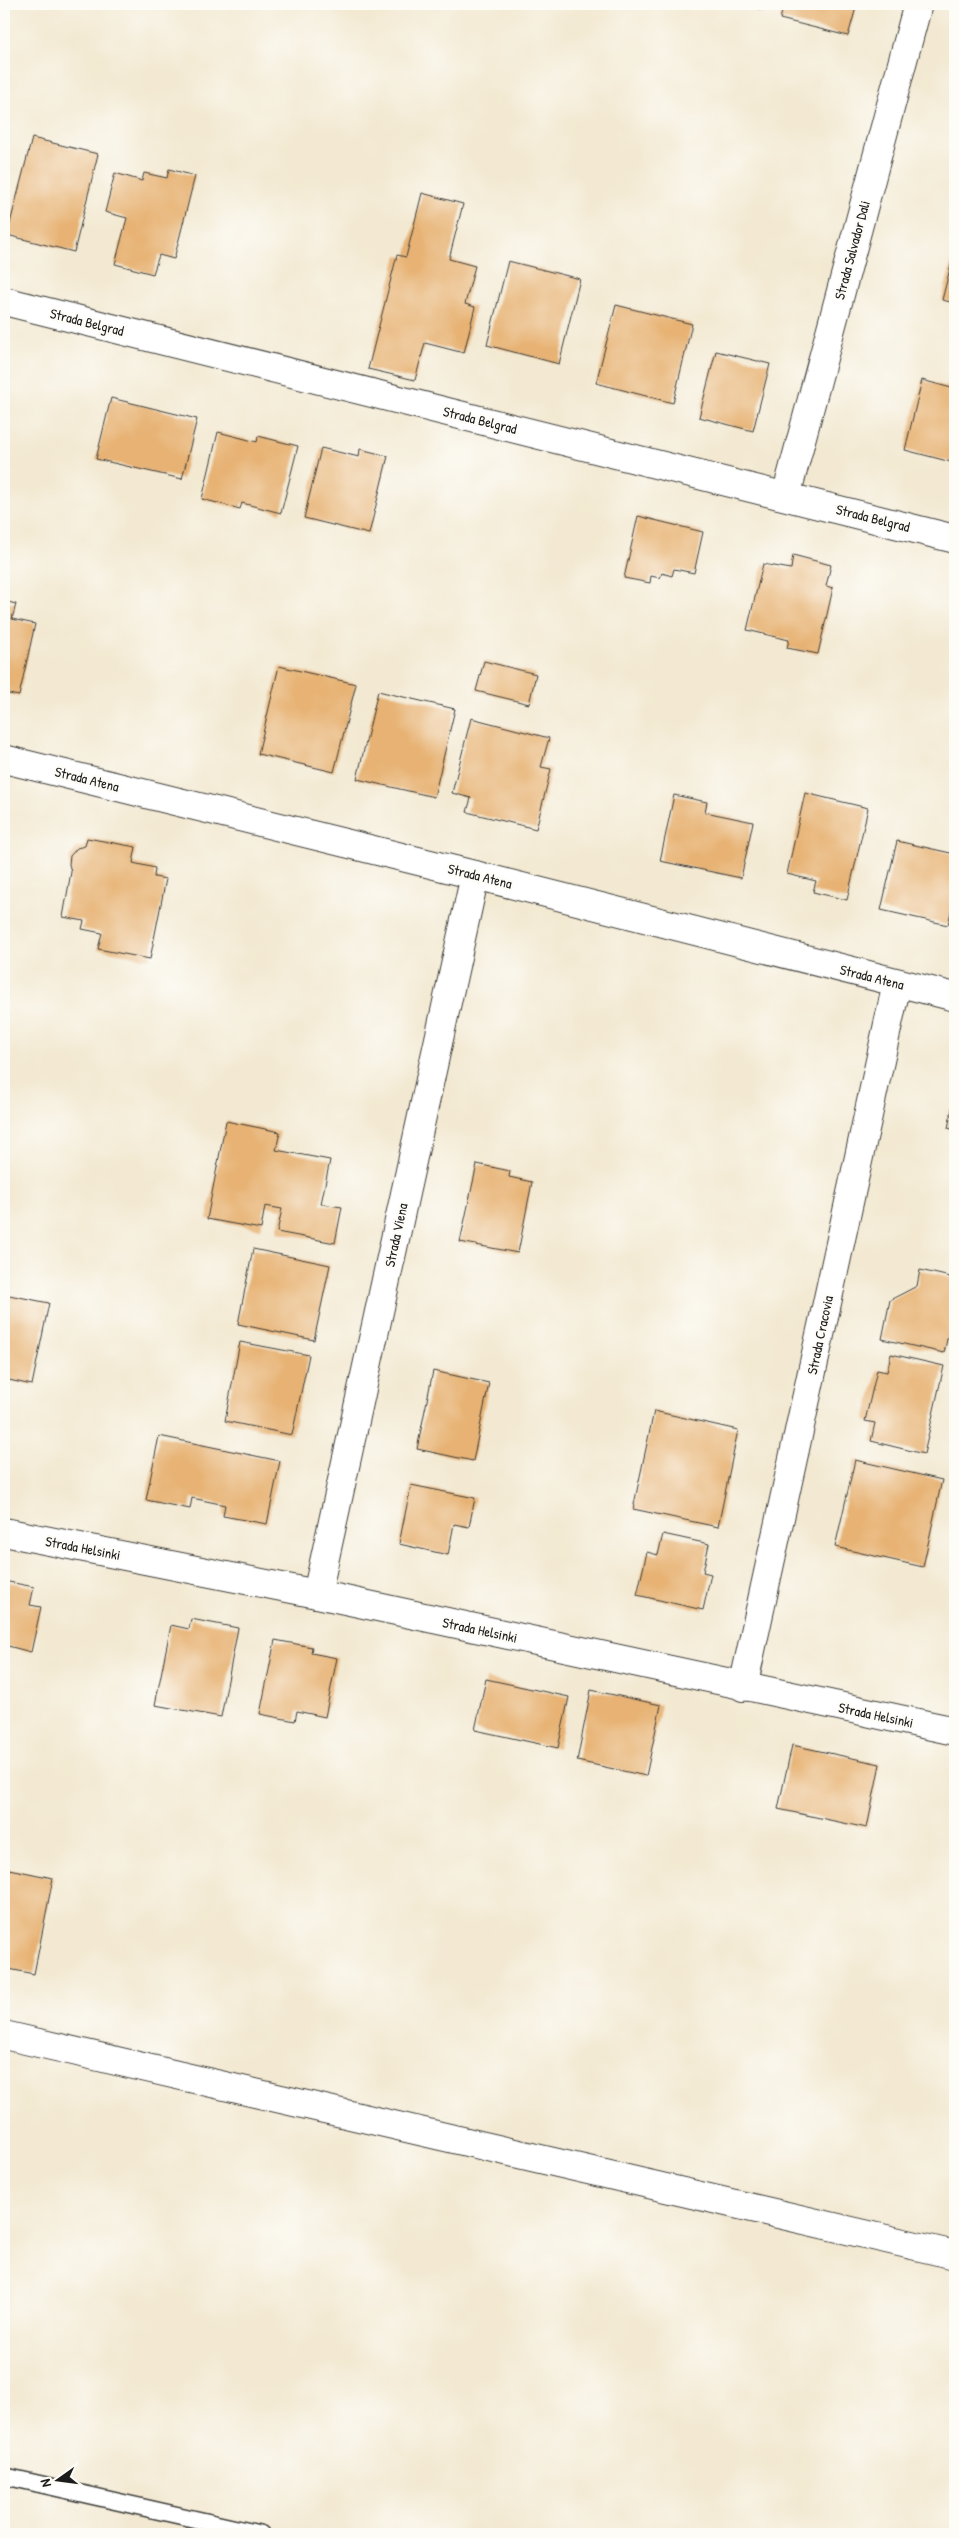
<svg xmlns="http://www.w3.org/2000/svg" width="959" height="2538" font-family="'Patrick Hand',sans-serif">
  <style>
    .building { fill: #e7b273 }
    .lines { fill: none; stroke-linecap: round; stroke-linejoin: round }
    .service-casing { stroke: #3c3b37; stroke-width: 19 }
    .minor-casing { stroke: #3c3b37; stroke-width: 30 }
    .service { stroke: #fff; stroke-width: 16 }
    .minor { stroke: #fff; stroke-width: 28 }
    .labels { text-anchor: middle; stroke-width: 4.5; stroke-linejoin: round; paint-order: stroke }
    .street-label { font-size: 14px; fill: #1c1c1c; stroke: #fdfcf7 }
  </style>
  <rect width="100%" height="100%" fill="#fdfcf7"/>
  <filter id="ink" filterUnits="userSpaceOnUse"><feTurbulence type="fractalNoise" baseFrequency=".02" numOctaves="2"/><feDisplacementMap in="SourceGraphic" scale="10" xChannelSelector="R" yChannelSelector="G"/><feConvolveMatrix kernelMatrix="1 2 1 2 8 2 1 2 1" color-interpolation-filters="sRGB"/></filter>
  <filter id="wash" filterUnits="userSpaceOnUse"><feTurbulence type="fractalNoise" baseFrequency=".0096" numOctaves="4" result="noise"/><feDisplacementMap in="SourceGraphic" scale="20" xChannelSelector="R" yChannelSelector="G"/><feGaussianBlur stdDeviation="1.12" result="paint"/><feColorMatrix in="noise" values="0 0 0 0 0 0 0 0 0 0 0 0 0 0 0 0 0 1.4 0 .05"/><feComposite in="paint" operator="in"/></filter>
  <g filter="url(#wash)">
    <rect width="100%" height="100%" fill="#f3e9d2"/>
    <g id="blocks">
      <!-- building -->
      <g class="building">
        <polygon points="741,4 765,4 763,10"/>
        <polygon points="784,4 857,4 848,36 780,19"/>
        <polygon points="32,138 98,154 74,252 7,235"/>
        <polygon points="169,169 195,176 174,259 159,255 153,274 115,264 127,218 105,212 115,173 142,181 144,173 167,178"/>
        <polygon points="422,193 463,204 449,259 475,266 465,304 475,307 464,353 425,343 415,380 368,369 397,255 406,257"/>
        <polygon points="955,249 955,303 942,300"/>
        <polygon points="508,261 580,279 559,364 487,345"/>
        <polygon points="616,305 692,324 673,403 596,383"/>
        <polygon points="716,351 770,364 753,431 699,417"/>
        <polygon points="922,380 955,389 955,463 905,450"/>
        <polygon points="111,398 197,419 182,479 96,459"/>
        <polygon points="218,432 257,442 258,436 298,446 281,513 242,503 240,509 202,499"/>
        <polygon points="321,448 359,457 360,449 388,456 369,534 304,518"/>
        <polygon points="638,516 703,532 694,573 674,569 672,576 662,573 660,578 651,576 650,583 624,578"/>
        <polygon points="793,555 831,565 826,586 833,588 818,654 787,648 789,640 747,630 763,564 791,569"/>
        <polygon points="4,601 16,604 12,619 35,624 19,696 4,693"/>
        <polygon points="484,661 536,674 529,704 476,691"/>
        <polygon points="279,666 356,684 334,772 258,754"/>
        <polygon points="378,691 455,709 434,797 357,779"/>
        <polygon points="471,718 549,738 541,767 551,769 536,829 467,812 471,798 452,793"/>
        <polygon points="805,793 868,808 847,900 813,892 816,881 787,874"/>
        <polygon points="674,795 707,802 705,812 753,822 741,878 660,861"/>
        <polygon points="87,838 136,847 133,863 155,868 154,877 166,879 150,959 98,949 102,933 82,929 84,921 63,917 71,872 69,864 70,856 77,848 85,846"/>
        <polygon points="897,841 955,854 955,893 948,925 881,910"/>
        <polygon points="954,1099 955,1099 955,1130 948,1128"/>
        <polygon points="226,1121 280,1132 276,1150 330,1160 321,1204 342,1207 335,1243 277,1232 282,1209 265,1206 261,1229 207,1219"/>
        <polygon points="477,1164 510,1171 509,1177 532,1182 518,1253 460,1242"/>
        <polygon points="253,1249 330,1265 314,1340 238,1324"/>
        <polygon points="920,1270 955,1278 955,1303 944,1353 882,1339 890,1300 917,1286"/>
        <polygon points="4,1294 49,1303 32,1385 4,1379"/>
        <polygon points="240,1342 309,1355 292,1435 225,1421"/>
        <polygon points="891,1354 944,1366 924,1454 871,1441 875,1423 865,1421 877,1370 887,1372"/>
        <polygon points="433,1371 489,1383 473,1461 417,1449"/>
        <polygon points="654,1411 738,1430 718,1527 633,1509"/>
        <polygon points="159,1436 280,1461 267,1524 223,1516 225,1505 192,1498 190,1509 146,1500"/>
        <polygon points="855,1460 942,1480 923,1567 835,1547"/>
        <polygon points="411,1485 475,1498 469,1527 454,1524 448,1555 399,1544"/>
        <polygon points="663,1534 709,1544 703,1572 711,1574 703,1610 637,1595 647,1552 658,1555"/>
        <polygon points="4,1581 34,1587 30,1605 41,1607 31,1652 4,1645"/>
        <polygon points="191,1619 238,1628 221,1717 155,1705 171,1625 189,1629"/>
        <polygon points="275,1640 312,1647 311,1653 337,1658 325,1717 297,1711 295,1721 260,1714"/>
        <polygon points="486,1679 569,1697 558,1748 475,1730"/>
        <polygon points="591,1690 661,1705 646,1776 577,1761"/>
        <polygon points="792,1745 880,1764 867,1828 778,1809"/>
        <polygon points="4,1868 53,1878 34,1974 4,1968"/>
      </g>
    </g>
  </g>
  <g filter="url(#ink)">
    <use href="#blocks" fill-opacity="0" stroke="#3c3b37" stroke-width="1"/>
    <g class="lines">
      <!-- service casing -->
      <g class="service-casing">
        <polyline id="service" points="4,2476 261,2534"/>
      </g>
      <!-- minor casing -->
      <g class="minor-casing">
        <g id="minor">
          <polyline points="4,301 955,539"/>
          <polyline points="786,496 918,4"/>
          <polyline points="4,759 475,875 955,997"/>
          <polyline points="4,1532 317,1594 955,1731"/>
          <polyline points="317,1594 475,875"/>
          <polyline points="743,1687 897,983"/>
          <polyline points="4,2035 955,2255"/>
        </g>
      </g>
      <!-- service -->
      <use href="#service" class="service"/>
      <!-- minor -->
      <use href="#minor" class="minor"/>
    </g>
  </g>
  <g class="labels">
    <!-- street labels -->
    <g class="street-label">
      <text transform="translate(852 250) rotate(-75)" y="5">Strada Salvador Dali</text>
      <text transform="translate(87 322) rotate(14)" y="5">Strada Belgrad</text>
      <text transform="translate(480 420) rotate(14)" y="5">Strada Belgrad</text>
      <text transform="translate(873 518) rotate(14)" y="5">Strada Belgrad</text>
      <text transform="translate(87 779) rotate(14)" y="5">Strada Atena</text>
      <text transform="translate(480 876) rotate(14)" y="5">Strada Atena</text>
      <text transform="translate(872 977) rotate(14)" y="5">Strada Atena</text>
      <text transform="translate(396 1235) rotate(-78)" y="5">Strada Viena</text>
      <text transform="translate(820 1335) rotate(-78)" y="5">Strada Cracovia</text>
      <text transform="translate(83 1548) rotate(11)" y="5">Strada Helsinki</text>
      <text transform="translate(480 1630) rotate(12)" y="5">Strada Helsinki</text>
      <text transform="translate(876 1715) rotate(12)" y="5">Strada Helsinki</text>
    </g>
  </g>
  <!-- margin -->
  <rect width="959" height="2538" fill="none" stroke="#fdfcf7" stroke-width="20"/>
  <!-- north arrow -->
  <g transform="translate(58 2480) rotate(256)" stroke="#fdfcf7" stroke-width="4" paint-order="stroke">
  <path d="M0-4L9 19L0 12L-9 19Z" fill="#1c1c1c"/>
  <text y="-8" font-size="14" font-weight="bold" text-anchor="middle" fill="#1c1c1c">N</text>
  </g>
</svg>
